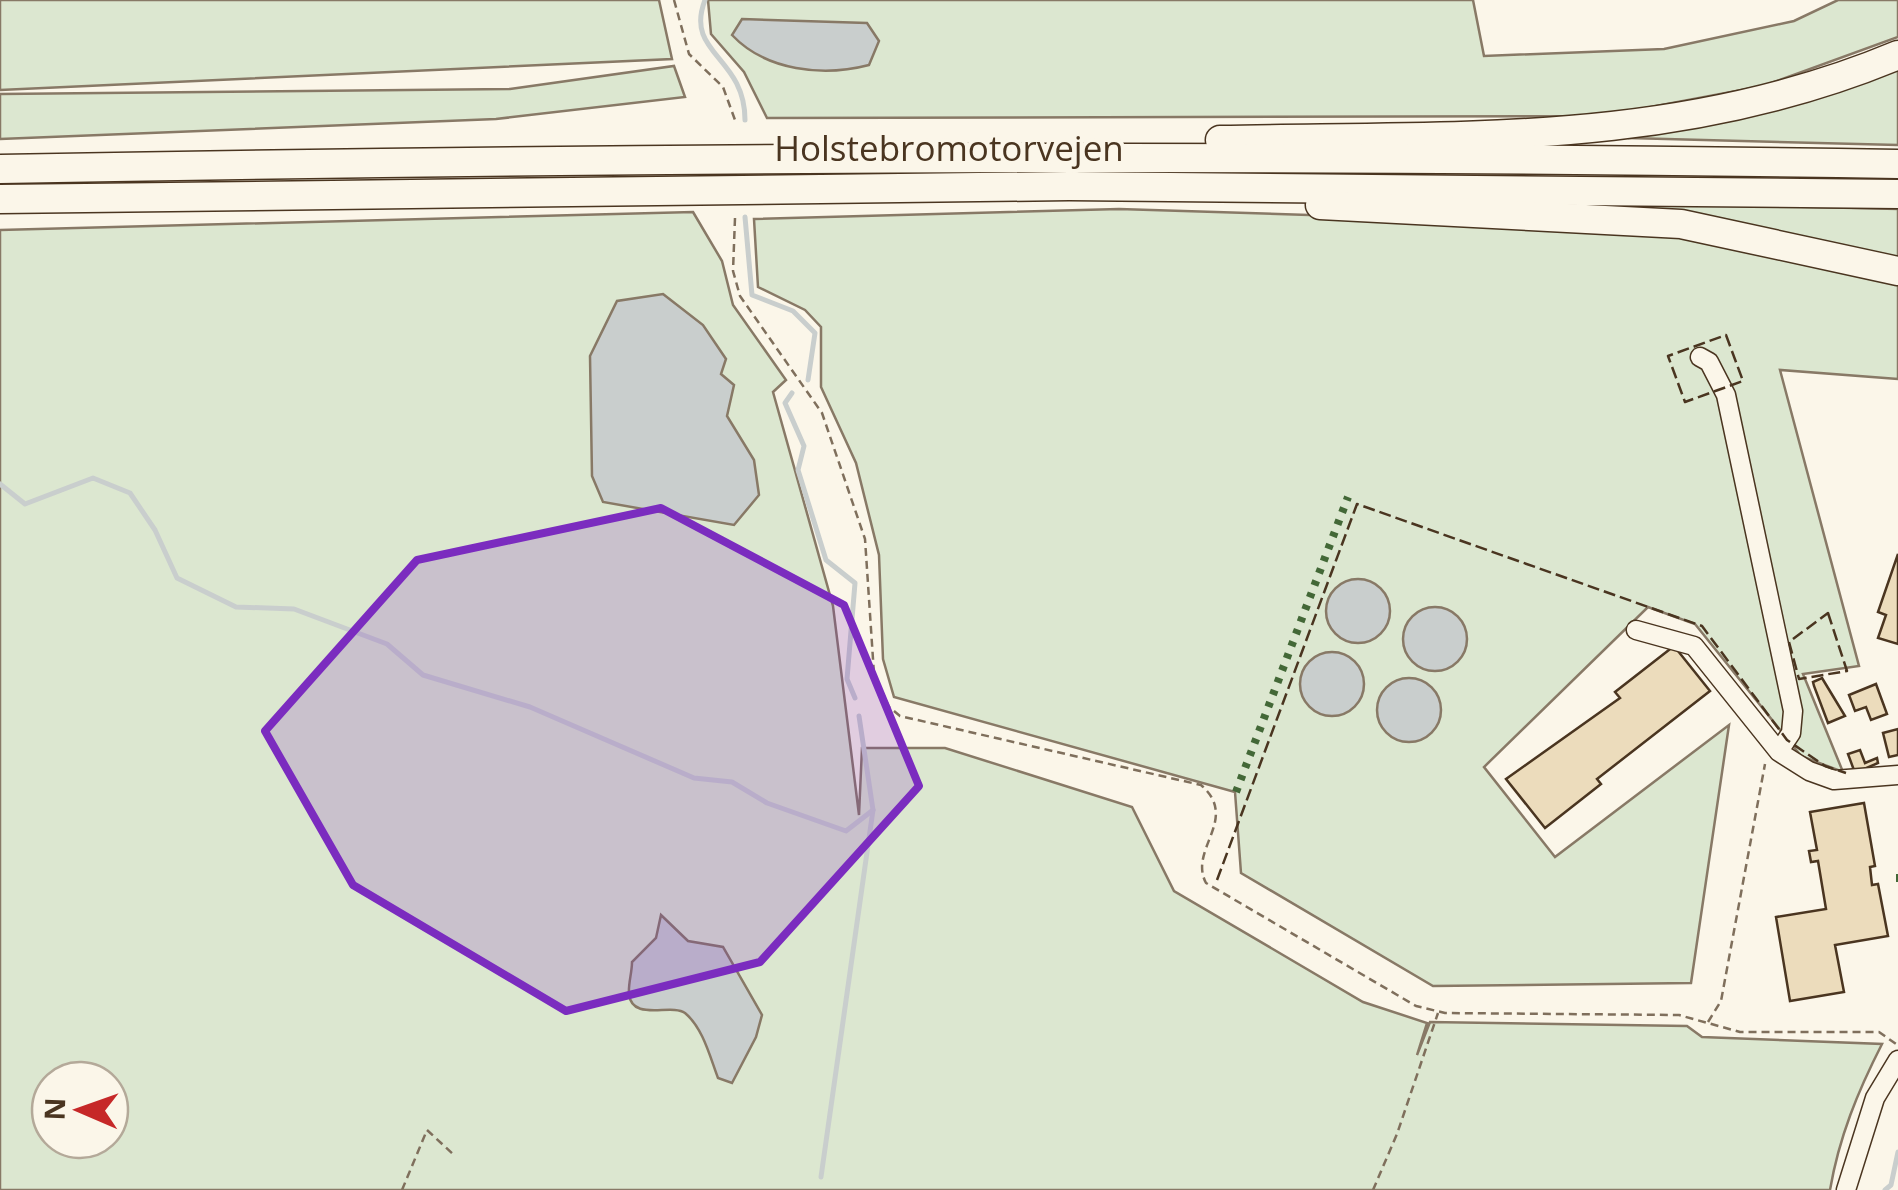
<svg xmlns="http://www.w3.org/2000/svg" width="1898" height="1190" font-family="'Open Sans',sans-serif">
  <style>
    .green { fill: #dce7d0; stroke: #887966; stroke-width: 2.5; fill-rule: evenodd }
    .water { fill: #c9cecd; stroke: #887966; stroke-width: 2.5 }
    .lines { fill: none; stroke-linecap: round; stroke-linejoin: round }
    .stream { stroke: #c9cecd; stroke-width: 5 }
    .building { fill: #ecdcbc; stroke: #4a3520; stroke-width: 2.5 }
    .minor-casing { stroke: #4a3520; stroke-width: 21 }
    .highway-casing { stroke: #4a3520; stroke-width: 31 }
    .path { stroke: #7f6f5c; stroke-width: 2.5; stroke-dasharray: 8 5; stroke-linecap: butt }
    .minor { stroke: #fbf6e9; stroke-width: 18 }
    .highway { stroke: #fbf6e9; stroke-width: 28 }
    .hedge { stroke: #436837; stroke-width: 8; stroke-dasharray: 5 8; stroke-linecap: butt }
    .fence { stroke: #4a3520; stroke-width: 2.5; stroke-dasharray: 12 5; stroke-linecap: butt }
    .marked { fill: #7b2cbf; fill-opacity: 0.2; stroke: #7b2cbf; stroke-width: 8; stroke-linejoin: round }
    .labels { text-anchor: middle; stroke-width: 8; stroke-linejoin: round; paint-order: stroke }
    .street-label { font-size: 35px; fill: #4a3520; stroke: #fbf6e9 }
  </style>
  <rect width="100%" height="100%" fill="#fbf6e9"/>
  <!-- green -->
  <g class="green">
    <polygon points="0,0 659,0 672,59 0,90"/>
    <polygon points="708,0 1473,0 1484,56 1664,49 1794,21 1838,0 1898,0 1898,37 1763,86 1603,116 767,118 744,72 711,34"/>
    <polygon points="674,66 685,97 496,119 0,139 0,94 510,89"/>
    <polygon points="1898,67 1898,145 1628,138 1766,112"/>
    <polygon points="1596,202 1898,209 1898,260 1759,229"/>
    <polygon points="1119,209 1435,219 1685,237 1898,283 1898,379 1780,370 1859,666 1803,674 1843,772 1801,756 1695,624 1648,607 1484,767 1555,857 1729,725 1691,983 1433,986 1241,873 1235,792 894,697 883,659 879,555 856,463 821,387 821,327 805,310 758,287 754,219"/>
    <path d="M693 212 722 261 733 305 786 380 773 392 833 606 859 815 862 748H945L1132 807 1174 891 1363 1002 1427 1023 1417 1055 1430 1022 1687 1026 1702 1037 1882 1044C1858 1091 1839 1137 1830 1190H0V230ZM50 1080H110V1140H50Z"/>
  </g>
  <!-- water -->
  <g class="water">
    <path d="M742 19 867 23 879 41 869 65C823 77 766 71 732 35Z"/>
    <polygon points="663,294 703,325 726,359 721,374 734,385 727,416 754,460 759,495 734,525 603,502 592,476 590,356 617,301"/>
    <circle cx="1358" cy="611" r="32"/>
    <circle cx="1435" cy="639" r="32"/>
    <circle cx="1332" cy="684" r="32"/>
    <circle cx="1409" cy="710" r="32"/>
    <path d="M661 915 688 941 723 947 762 1015 756 1037 732 1083 718 1078C710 1057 703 1028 685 1013 671 1003 632 1022 629 994 628 984 632 973 632 962L656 938Z"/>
  </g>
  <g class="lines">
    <!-- stream -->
    <g class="stream">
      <path d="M705 0C684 54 745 56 745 120"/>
      <polyline points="745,217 752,295 793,311 815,333 808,380"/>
      <polyline points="792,393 785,403 804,446 798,470 826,560 855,583 847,679 855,698"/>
      <polyline points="0,484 25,504 93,478 130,493 155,530 177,578 236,607 294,609 387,644 423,675 530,707 694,778 732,782 767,803 846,831 873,810"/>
      <polyline points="821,1177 873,810 859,716"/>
      <polyline points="1885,1190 1891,1185 1898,1152"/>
    </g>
  </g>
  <!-- building -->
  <g class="building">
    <polygon points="1898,554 1898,644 1878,638 1886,615 1878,612"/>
    <polygon points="1674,646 1710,691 1597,779 1601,784 1545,828 1506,779 1620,698 1615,692"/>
    <polygon points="1822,678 1845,716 1828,723 1814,686 1813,682"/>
    <polygon points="1876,684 1887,714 1871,720 1866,707 1855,711 1849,695"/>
    <polygon points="1898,729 1898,755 1889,757 1883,733"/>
    <polygon points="1860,750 1865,763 1877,758 1878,763 1855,773 1848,754"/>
    <polygon points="1864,803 1875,866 1870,867 1872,885 1878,884 1888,936 1835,945 1844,992 1790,1001 1776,917 1826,909 1818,861 1811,862 1809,851 1817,850 1810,812"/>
  </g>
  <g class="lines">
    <!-- minor casing -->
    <g class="minor-casing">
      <g id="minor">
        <polyline points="1700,357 1709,362 1726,395 1793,711 1791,733 1779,751"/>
        <polyline points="1636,630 1694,646 1779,752 1809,771 1834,780 1898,775"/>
        <polyline points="1846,1190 1875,1098 1898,1060"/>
      </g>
    </g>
    <!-- highway casing -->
    <g class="highway-casing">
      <g id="highway">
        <path d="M1220 140C1455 135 1676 148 1898 55"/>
        <path d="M0 169C633 157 1265 154 1898 164"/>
        <polyline points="0,199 1069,186 1898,194"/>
        <polyline points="1320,205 1681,224 1898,271"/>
      </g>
    </g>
    <!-- path -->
    <g class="path">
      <polyline points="674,0 689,54 723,87 735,120"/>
      <path d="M735 218 733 271 740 296 822 413 865 539 874 674 889 707 900 716 1201 785C1240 819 1188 849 1206 883L1416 1006 1445 1013 1679 1015 1740 1032H1879L1896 1044"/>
      <polyline points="1708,1022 1721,1001 1765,764"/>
      <polyline points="402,1190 427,1130 454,1155"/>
      <polyline points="1373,1190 1397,1134 1438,1013"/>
    </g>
    <!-- minor -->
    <use href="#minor" class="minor"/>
    <!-- highway -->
    <use href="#highway" class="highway"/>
    <!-- hedge -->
    <g class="hedge">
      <polyline points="1236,792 1348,497"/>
      <polyline points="1896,878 1898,878"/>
    </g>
    <!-- fence -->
    <g class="fence">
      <polygon points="1726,335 1743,381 1685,402 1668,356"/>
      <polygon points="1828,613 1847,671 1799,679 1789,642"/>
      <polyline points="1217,880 1357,504 1702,626 1787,740 1825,766 1846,773"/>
    </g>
  </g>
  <!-- marked area -->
  <path class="marked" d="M661 508 844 605 919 786 760 962 566 1011 353 885 265 731 417 560Z"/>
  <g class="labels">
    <!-- street labels -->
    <g class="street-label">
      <text x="949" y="161">Holstebromotorvejen</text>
    </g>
  </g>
  <!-- north arrow -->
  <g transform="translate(80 1110) rotate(272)"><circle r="48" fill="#fbf6e9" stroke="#b4a999" stroke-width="2.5"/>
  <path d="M0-8L18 38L0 25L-18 38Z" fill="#c62828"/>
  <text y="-15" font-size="28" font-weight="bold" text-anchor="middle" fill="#4a3520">N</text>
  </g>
</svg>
